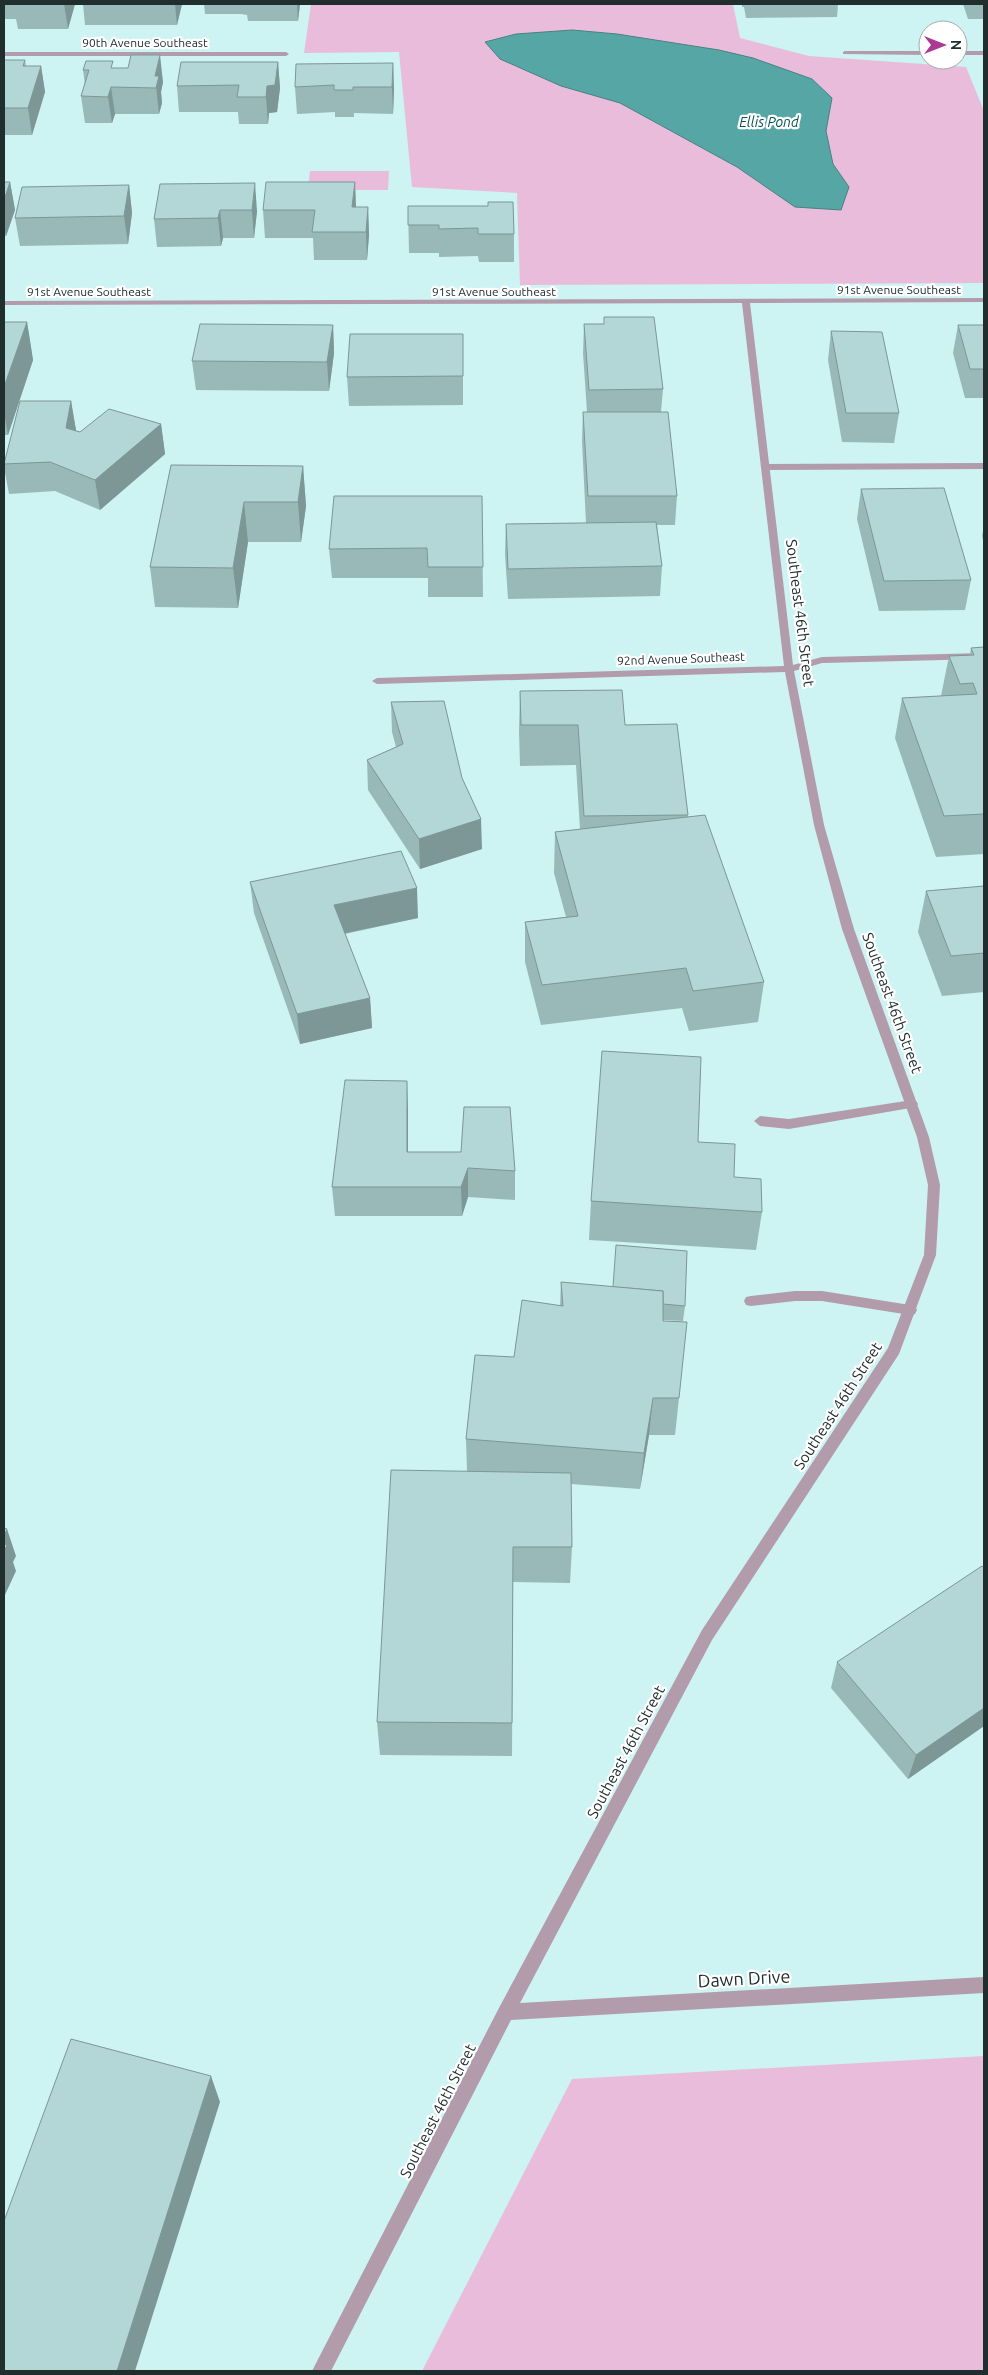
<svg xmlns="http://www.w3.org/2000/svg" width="988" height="2375" font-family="Ubuntu,sans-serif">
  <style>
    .green { fill: #e9bcdb; fill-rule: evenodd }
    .water { fill: #56a6a5; stroke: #468281 }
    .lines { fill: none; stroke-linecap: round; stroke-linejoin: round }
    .lane { fill: #b29bab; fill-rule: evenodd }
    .street { fill: #b29bab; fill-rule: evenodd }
    .wall { fill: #99b9b8 }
    .shaded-wall { fill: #7d9696 }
    .building { fill: #b2d7d6; stroke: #7d9696 }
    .labels { text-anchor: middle; stroke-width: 4.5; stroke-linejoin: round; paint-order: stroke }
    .far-street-label { font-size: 12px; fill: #202e2e; stroke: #fff }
    .far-water-label { font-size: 14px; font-style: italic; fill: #065150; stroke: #fff }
    .street-label { font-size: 15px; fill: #202e2e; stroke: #fff }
    .near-street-label { font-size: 18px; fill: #202e2e; stroke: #fff }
  </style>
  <rect width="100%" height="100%" fill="#cdf3f2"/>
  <!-- green -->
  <g class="green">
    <path d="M311 4H733L740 38 809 56 966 67 984 111V283L520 285 517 193 412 187 399 52 304 53ZM572 30 617 34 719 50 753 58 812 79 832 98 826 131 833 164 849 187 795 207 737 167 620 103 561 86 500 59 516 34Z"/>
    <polygon points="310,171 389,171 388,190 308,190"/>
    <polygon points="984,2056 984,2371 422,2371 572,2079"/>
  </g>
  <!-- water -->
  <polygon class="water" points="572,30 617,34 719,50 753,58 812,79 832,98 826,131 833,164 849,187 841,210 795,207 737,167 620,103 561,86 500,59 485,42 516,34"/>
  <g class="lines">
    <!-- lane -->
    <g class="lane">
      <polygon points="984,463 984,469 765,470 761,467 765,464"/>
      <polygon points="912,1100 916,1101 918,1104 916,1107 789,1129 760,1126 754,1121 760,1116 789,1119"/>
      <polygon points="795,1291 822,1291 910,1305 915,1306 917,1310 915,1314 910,1315 822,1301 795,1301 751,1306 746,1305 744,1301 746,1297 751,1296"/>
    </g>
    <!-- street -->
    <g class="street">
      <polygon points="845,51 928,51 928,55 843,54 843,52"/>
      <rect x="958" y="51" width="26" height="4"/>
      <polygon points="4,52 286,52 289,54 286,56 4,56"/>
      <polygon points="984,298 984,302 750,303 793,665 822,657 984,653 984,659 822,663 794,671 824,825 854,929 929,1137 940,1185 936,1255 899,1354 712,1640 520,2003 984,1977 984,1993 511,2020 331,2371 312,2371 500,2006 702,1630 888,1348 924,1255 928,1185 917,1137 842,929 814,825 785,672 377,684 372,681 377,678 784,666 742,303 4,305 4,301"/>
    </g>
  </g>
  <!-- wall -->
  <g class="wall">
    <polygon points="4,4 75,4 68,29 18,29 16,19 4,19"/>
    <polygon points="83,4 182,4 177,25 85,25"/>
    <polygon points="204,4 300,4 298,21 248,21 247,15 241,14 205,14"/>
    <polygon points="742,4 838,4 837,17 746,18 744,7 742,7"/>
    <polygon points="963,4 984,4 984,19 968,19"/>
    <polygon points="4,60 25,60 26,66 41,66 45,92 32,135 4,135"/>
    <polygon points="278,62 280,88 277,112 269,113 268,124 239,124 238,112 179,112 177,86"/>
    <polygon points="393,63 394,90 393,114 354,113 354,117 335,117 335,112 297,114 295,87"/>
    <polygon points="114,68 163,82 161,92 162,103 159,114 115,114 112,123 85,123 81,96 85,85 83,70"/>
    <polygon points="4,182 10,182 15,210 6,236 4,236"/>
    <polygon points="355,182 356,207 368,207 369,235 367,260 314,260 313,238 265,238 263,210"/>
    <polygon points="160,184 257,211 254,238 223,238 221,246 157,247 154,219"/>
    <polygon points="129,185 132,213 128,244 20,246 15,218"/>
    <polygon points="408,206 514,234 514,262 479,262 478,256 439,257 439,253 409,253"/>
    <polygon points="604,317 663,389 661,412 677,496 675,525 657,525 662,566 660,596 508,599 505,554 506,524 586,523 582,441 583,412 587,412 583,353 584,324 604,324"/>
    <polygon points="4,322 27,322 33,360 8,435 4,435"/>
    <polygon points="333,325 334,353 329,391 196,390 192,361"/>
    <polygon points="958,325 984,325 984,398 965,398 953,353"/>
    <polygon points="831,331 899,413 894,443 842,442 828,360"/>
    <polygon points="463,334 463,405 349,406 347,377"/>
    <polygon points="71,401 76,431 80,432 161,424 165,454 100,510 55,491 9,494 4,467 4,462"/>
    <polygon points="171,465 303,466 306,506 301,542 248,542 238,608 155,607 150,567"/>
    <polygon points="861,489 971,580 965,610 879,611 857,519"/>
    <polygon points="482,496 483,597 428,597 428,578 332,578 329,549"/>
    <polygon points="984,526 984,544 982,536"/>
    <polygon points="984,647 984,854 936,857 895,738 902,698 941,696 949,656 970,655 971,648"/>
    <polygon points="520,691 625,725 688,815 688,817 764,982 758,1022 689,1031 682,1008 541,1025 525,962 525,922 566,917 554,873 555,832 580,829 576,765 520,766 519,731"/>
    <polygon points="391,702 462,778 482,849 420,869 368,790 367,760 396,747 392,732"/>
    <polygon points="250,882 418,918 345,934 370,998 372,1028 300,1044 254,913"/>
    <polygon points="984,886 984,992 942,996 918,932 926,891"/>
    <polygon points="408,1110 408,1152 461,1152 515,1171 515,1200 468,1197 462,1216 335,1216 332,1187"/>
    <polygon points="698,1142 734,1177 762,1212 756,1250 589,1240 591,1201"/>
    <polygon points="561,1282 685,1306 683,1321 663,1320 679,1398 675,1435 649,1435 640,1489 571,1484 572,1547 570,1583 513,1582 512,1756 380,1755 377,1722 467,1471 466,1439 514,1357 560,1306"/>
    <polygon points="984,1568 984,1726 908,1779 831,1688 837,1662"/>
  </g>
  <!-- shaded-wall -->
  <g class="shaded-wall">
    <polygon points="64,4 75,4 68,29"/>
    <polygon points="175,4 182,4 177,25"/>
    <polygon points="297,4 300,4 298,21"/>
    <polygon points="160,55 163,82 161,92 162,103 159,114 155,76"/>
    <polygon points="278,62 280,88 277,112 269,113 268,124 266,97 267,86"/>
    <polygon points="393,63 394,90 393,114 392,87"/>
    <polygon points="41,66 45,92 32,135 28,108"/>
    <polygon points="111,87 115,114 112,123 108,97"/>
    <polygon points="10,182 15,210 6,236 4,225 4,200"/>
    <polygon points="355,182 356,210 352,207"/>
    <polygon points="255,183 257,211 254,238 252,210"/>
    <polygon points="129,185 132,213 128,244 124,216"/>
    <polygon points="368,207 369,235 367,260 366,232"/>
    <polygon points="220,210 223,238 221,246 218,218"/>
    <polygon points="27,322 33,360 8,435 4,412 4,387"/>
    <polygon points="333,325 334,353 329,391 327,362"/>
    <polygon points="71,401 76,430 71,457 66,428"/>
    <polygon points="161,424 165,454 100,510 95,480"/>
    <polygon points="303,466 306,506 301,542 298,502"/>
    <polygon points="244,502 248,542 238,608 233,568"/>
    <polygon points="481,819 482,849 420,869 419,839"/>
    <polygon points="417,888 418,918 336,935 334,905"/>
    <polygon points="370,998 372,1028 300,1044 297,1014"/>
    <polygon points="407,1081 408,1110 408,1182 407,1152"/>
    <polygon points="468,1168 468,1197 462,1216 461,1187"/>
    <polygon points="653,1398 649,1435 640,1489 644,1453"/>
    <polygon points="7,1529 16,1556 13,1562 16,1571 4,1597 4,1536"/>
    <polygon points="984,1708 984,1726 908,1779 916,1755"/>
    <polygon points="211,2076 220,2102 135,2371 117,2371"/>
  </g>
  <!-- building -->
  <g class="building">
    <polygon points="131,55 160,55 155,76 159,76 156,88 111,87 108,97 81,96 89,70 83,70 86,61 113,61 111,68 128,68"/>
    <polygon points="4,60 25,60 23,66 41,66 28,108 4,108"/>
    <polygon points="181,62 278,62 275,85 267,86 266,97 237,97 239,85 177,86"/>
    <polygon points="393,63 392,87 353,87 353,90 334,90 334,85 295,87 296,64"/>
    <polygon points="4,182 10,182 4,200"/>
    <polygon points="266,182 355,182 352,207 368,207 366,232 312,232 315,210 263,210"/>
    <polygon points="255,183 252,210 220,210 218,218 154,219 160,184"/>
    <polygon points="129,185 124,216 15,218 22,187"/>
    <polygon points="488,202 513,202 514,234 478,234 478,228 439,229 439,225 408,225 408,206 488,206"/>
    <polygon points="604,317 654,317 663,389 589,390 584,324 604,324"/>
    <polygon points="4,322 27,322 4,387"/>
    <polygon points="200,324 333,325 327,362 192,361"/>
    <polygon points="958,325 984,325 984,369 970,369"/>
    <polygon points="831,331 882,332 899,413 846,413"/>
    <polygon points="350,334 463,334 463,376 347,377"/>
    <polygon points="20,401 71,401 66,428 80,432 109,409 161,424 95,480 50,462 4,464"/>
    <polygon points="583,412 668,412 677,496 588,496"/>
    <polygon points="171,465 303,466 298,502 244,502 233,568 150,567"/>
    <polygon points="944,488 971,580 884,581 861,489"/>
    <polygon points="334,496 482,496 483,567 428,567 427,548 329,549"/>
    <polygon points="656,522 662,566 508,569 506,524"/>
    <polygon points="984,647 984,814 944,816 902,698 977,694 973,683 960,684 949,656 974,655 971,648"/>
    <polygon points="622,690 625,725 677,724 688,815 584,816 578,725 521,725 520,691"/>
    <polygon points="444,701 462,778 481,819 419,839 367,760 403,744 391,702"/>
    <polygon points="705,815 764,982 693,991 686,968 542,985 525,922 578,916 555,832"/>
    <polygon points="401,851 417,888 334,905 370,998 297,1014 250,882"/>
    <polygon points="984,886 984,953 951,956 926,891"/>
    <polygon points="602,1051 701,1057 698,1142 735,1144 734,1177 761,1179 762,1212 591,1201"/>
    <polygon points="345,1080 407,1081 407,1152 461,1152 464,1107 510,1107 515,1171 468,1168 461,1187 332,1187"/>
    <polygon points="616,1245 687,1251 685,1306 663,1304 663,1291 613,1287"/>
    <polygon points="561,1282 663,1291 663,1321 687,1322 679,1398 653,1398 644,1453 466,1439 475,1355 514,1357 522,1300 563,1306"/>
    <polygon points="391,1470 571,1473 572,1547 513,1547 512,1723 377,1722"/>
    <polygon points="4,1528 7,1529 4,1536"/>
    <polygon points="4,1544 7,1545 4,1552"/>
    <polygon points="982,1566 984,1568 984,1708 916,1755 837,1662"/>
    <polygon points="71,2039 211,2076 117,2371 4,2371 4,2221"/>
  </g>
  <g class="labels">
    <!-- far-street labels -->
    <g class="far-street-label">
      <text x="145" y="47">90th Avenue Southeast</text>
      <text x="899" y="294">91st Avenue Southeast</text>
      <text x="89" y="296">91st Avenue Southeast</text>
      <text x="494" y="296">91st Avenue Southeast</text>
      <text transform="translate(681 659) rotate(-2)" y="4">92nd Avenue Southeast</text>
    </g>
    <!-- far-water labels -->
    <g class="far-water-label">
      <text x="769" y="127">Ellis Pond</text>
    </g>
    <!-- street labels -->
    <g class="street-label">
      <text transform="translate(800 613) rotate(83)" y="5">Southeast 46th Street</text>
      <text transform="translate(892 1003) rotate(70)" y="5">Southeast 46th Street</text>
      <text transform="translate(838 1406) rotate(-57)" y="5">Southeast 46th Street</text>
      <text transform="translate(626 1752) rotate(-62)" y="5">Southeast 46th Street</text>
      <text transform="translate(438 2111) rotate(-63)" y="5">Southeast 46th Street</text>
    </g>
    <!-- near-street labels -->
    <g class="near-street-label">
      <text transform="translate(744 1979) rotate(-3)" y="6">Dawn Drive</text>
    </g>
  </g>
  <!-- border -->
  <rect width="988" height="2375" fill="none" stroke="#202e2e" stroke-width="10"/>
  <!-- north arrow -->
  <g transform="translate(943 45) rotate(90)"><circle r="24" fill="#ffffff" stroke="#a6abab"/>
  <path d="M0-4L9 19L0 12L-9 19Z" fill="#ac3994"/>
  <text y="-8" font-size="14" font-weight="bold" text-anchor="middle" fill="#202e2e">N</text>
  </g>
</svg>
